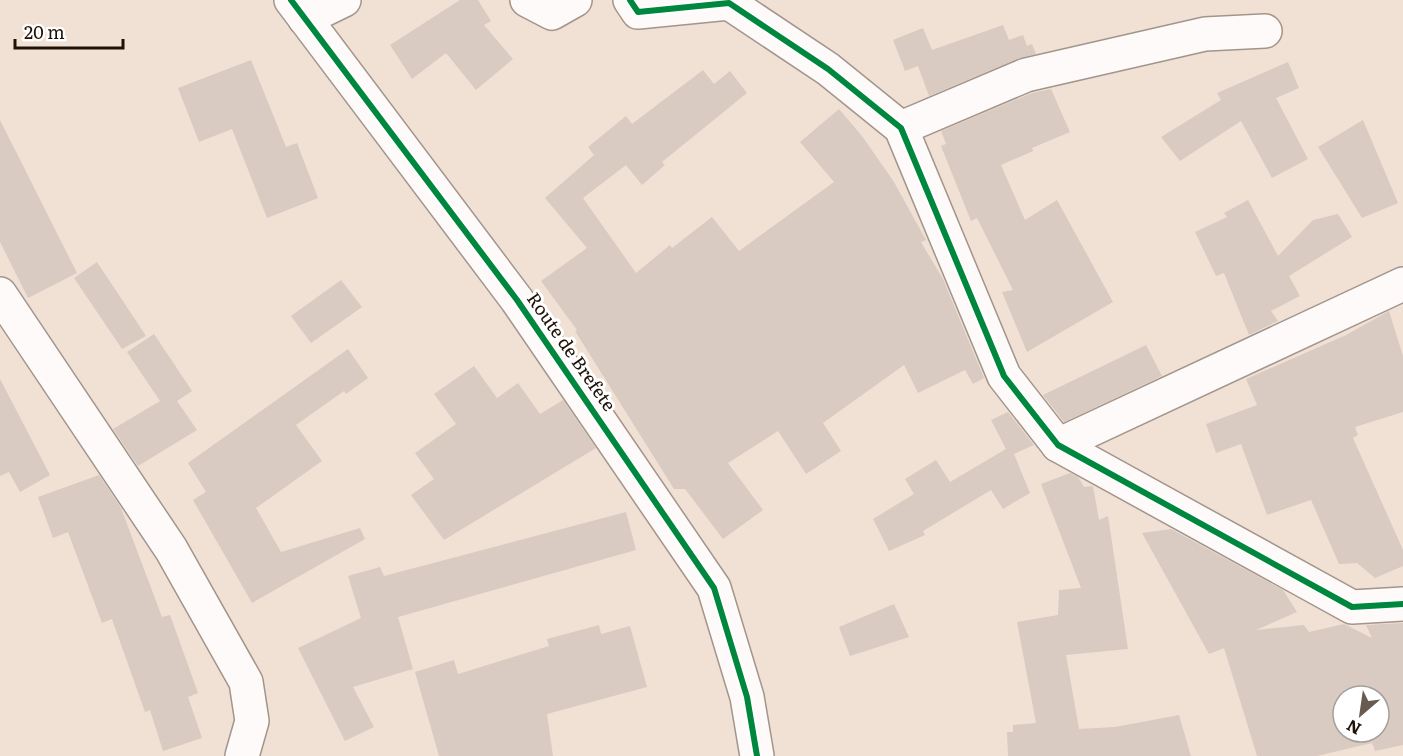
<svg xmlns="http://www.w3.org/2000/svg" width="1403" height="756" font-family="Literata,serif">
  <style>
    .building { fill: #d9cac2; fill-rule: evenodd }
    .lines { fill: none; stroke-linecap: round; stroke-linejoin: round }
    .minor-casing { stroke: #a2958b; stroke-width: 36 }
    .minor { stroke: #fdfaf9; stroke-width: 33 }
    .cycleway-casing { stroke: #fff; stroke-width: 10 }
    .cycleway { stroke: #00873e; stroke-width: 6 }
    .labels { text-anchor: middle; stroke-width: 6; stroke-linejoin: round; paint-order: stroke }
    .street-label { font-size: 18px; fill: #1e1208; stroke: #fff }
  </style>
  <rect width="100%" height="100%" fill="#f1e1d5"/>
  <!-- building -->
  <g class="building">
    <polygon points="460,0 478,0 491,21 484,25 513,59 476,90 446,53 412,79 390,45"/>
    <polygon points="1003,25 1009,40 1023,35 1027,46 1032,44 1036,54 1019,58 929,96 918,66 905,71 893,40 923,28 932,50"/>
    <polygon points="251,60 286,147 297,143 318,198 267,218 232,129 199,142 178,88"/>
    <polygon points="1288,62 1299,88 1276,98 1308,159 1272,178 1241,121 1180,161 1161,137 1221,100 1217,93"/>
    <polygon points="703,70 714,84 730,71 747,93 662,162 665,165 642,185 626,165 583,198 636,273 670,245 672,248 712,217 739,251 834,182 800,142 839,109 862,136 894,182 926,240 921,242 943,279 984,378 973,384 965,370 918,393 904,365 823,423 841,451 806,474 778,431 728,463 763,510 723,539 685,489 674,489 575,331 577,330 541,281 587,248 545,198 594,155 588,147 626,116 632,124"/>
    <polygon points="1051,89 1070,132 1032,148 1033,151 1001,165 1025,220 1057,200 1113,302 1027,352 1002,292 1013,290 977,218 971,221 941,146 946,144 941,131 1032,93"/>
    <polygon points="0,120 77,273 28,298 0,242"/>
    <polygon points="1363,120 1398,203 1362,218 1318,147"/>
    <polygon points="1248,200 1278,256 1313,220 1338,214 1352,237 1289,276 1300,296 1271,311 1278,321 1249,335 1224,273 1216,276 1195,232 1227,217 1224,213"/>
    <polygon points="97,262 146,336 122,349 74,278"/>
    <polygon points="341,280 362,307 311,343 291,316"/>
    <polygon points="1389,311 1403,356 1403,412 1355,427 1358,435 1353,438 1403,550 1403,566 1375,578 1357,563 1339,564 1311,500 1267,515 1241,444 1216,453 1206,424 1257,405 1246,379 1346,335"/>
    <polygon points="154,334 192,391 177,401 197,430 138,466 113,429 160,401 127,352"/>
    <polygon points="1146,345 1162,376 1064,422 1043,395"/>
    <polygon points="348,349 368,378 346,394 344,391 296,425 322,461 256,508 281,552 360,528 365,539 252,603 193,500 206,492 188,463"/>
    <polygon points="474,366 497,398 518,383 540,414 563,400 596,448 444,540 411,495 434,479 415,453 456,424 434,394"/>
    <polygon points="0,379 50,475 20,492 9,472 0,476"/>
    <polygon points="1008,412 1034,445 1014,454 1030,493 1003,509 991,490 923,531 925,535 889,551 873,519 914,494 905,479 936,460 950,482 1006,449 991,420"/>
    <polygon points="1070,473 1078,477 1084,487 1093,486 1099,520 1108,516 1128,649 1066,655 1079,729 1115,727 1179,715 1191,756 1008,756 1007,732 1013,732 1013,725 1036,723 1017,622 1058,615 1059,590 1081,588 1041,484"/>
    <polygon points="99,475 121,508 162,617 170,615 198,693 188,697 202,738 163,751 150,710 145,712 112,619 102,623 68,532 53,538 38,497"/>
    <polygon points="626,512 636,550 398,617 413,669 353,687 374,727 345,741 298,648 361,618 348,576 380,567 384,576"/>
    <path d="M1171 529 1283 590 1297 612 1256 630 1304 625 1309 632 1344 624 1372 638 1366 625 1403 623V745L1375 751 1372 743 1317 756H1257L1224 648 1209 654 1142 533ZM1343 696H1379V732H1343Z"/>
    <polygon points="894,604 909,637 850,656 839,627"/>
    <polygon points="599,625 601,634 630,626 647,687 547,714 553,756 439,756 415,672 454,660 458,674 549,646 547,639"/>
  </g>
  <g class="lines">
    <!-- minor casing -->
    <g class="minor-casing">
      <g id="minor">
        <polyline points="291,0 517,300 714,588 747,697 757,756"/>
        <polyline points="527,0 552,13 575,0"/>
        <polyline points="630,0 638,12 729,3 828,69 901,128 1004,376 1058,445 1352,607 1403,604"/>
        <polyline points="305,19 344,0"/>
        <polyline points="901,128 1026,75 1205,34 1265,31"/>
        <polyline points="0,294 171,549 246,682 252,721 242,756"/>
        <polyline points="1058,445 1403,284"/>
      </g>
    </g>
    <!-- minor -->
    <use href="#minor" class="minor"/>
    <!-- cycleway casing -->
    <g class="cycleway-casing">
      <g id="cycleway">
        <polyline points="291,0 517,300 714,588 747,697 757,756"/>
        <polyline points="630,0 638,12 729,3 828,69 901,128 1004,376 1058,445 1352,607 1403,604"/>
      </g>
    </g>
    <!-- cycleway -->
    <use href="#cycleway" class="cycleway"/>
  </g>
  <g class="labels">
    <!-- street labels -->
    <g class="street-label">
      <text transform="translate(571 352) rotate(55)" y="6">Route de Brefete</text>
    </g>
  </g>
  <!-- north arrow -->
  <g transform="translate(1361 714) rotate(209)"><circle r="28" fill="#ffffff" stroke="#a5a09c" stroke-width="1.5"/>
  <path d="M0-4.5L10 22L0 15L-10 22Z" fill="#685a50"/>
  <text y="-9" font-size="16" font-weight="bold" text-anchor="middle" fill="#1e1208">N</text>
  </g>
  <!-- scale -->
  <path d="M15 39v9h108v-9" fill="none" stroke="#1e1208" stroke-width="3"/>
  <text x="24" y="39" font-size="18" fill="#1e1208" stroke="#ffffff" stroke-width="4.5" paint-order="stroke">20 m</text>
</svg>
